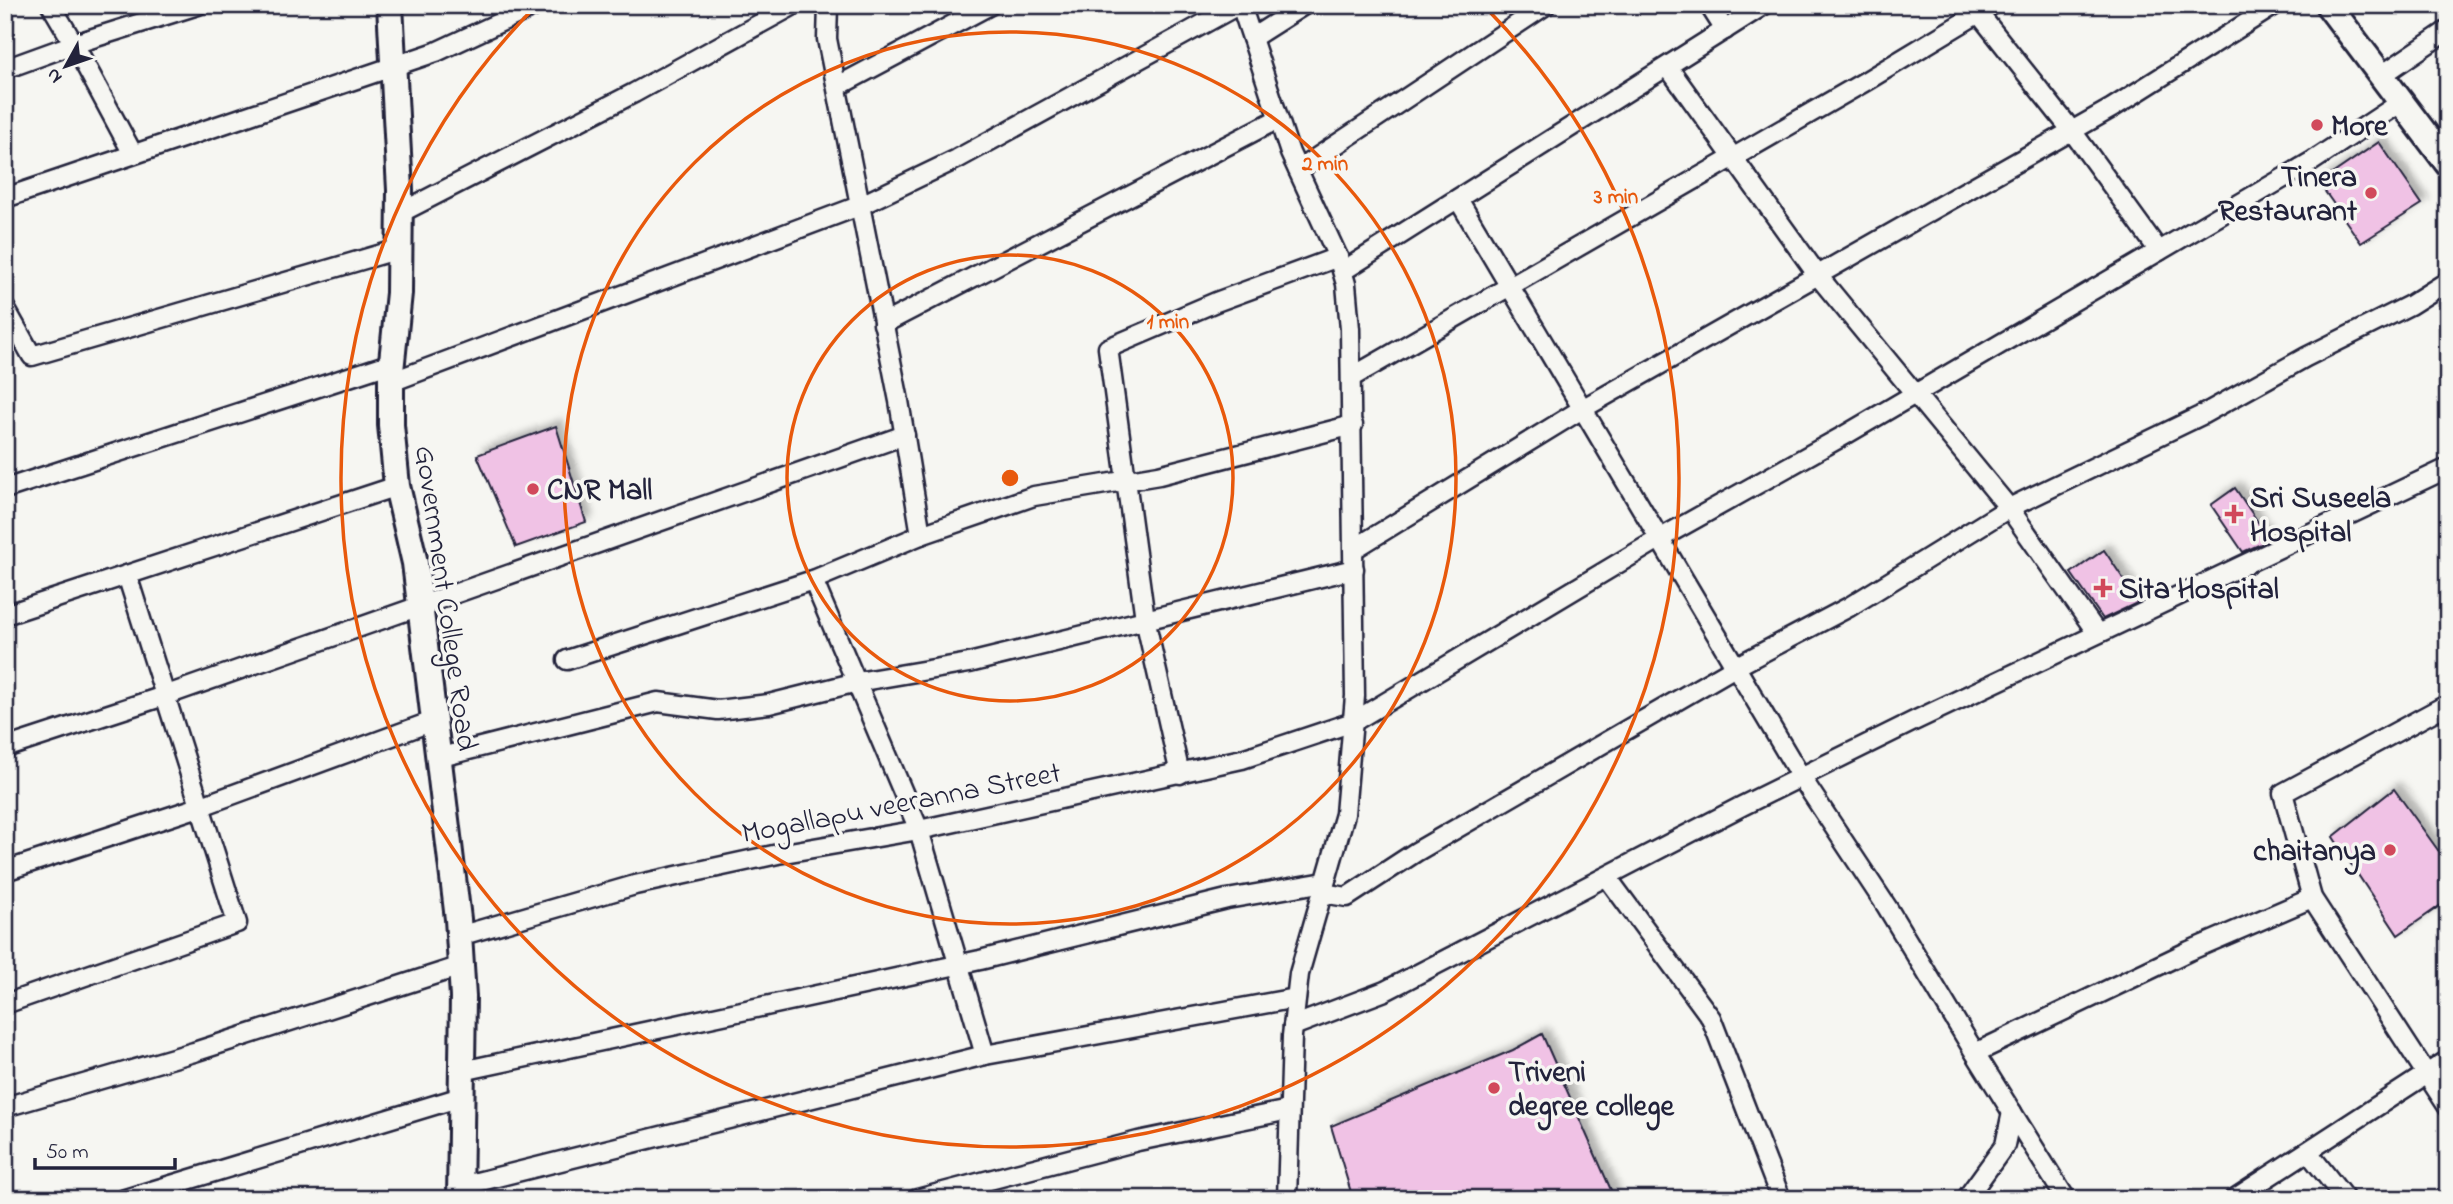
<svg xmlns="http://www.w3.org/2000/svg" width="2453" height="1204" font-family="'Indie Flower',sans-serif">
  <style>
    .building { fill: #f0c2e5; stroke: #22223b; stroke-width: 2; filter: url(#shadow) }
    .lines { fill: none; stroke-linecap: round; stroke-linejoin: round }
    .street-casing { stroke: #22223b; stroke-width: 23 }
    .secondary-casing { stroke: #22223b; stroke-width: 30 }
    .street { stroke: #f6f6f2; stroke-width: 18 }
    .secondary { stroke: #f6f6f2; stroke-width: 24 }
    .ring { fill: none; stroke: #e8590c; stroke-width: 3.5 }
    .poi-dot { fill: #d1495b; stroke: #f6f6f2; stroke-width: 2.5 }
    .labels { text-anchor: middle; stroke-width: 7; stroke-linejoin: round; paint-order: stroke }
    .poi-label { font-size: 30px; font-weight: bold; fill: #22223b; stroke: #f6f6f2; text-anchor: start }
    .street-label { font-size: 30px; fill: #22223b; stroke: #f6f6f2 }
    .centre { fill: #e8590c; stroke: #f6f6f2; stroke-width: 3.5 }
    .ring-label { font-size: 21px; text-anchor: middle; font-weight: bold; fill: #e8590c; stroke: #f6f6f2; stroke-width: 7; stroke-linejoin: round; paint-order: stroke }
  </style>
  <defs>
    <filter id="shadow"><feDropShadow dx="6" dy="-6" stdDeviation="3.5" flood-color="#0004"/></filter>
  </defs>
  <rect width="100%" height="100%" fill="#f6f6f2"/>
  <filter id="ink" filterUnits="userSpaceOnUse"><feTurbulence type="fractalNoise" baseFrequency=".0143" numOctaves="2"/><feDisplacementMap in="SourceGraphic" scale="14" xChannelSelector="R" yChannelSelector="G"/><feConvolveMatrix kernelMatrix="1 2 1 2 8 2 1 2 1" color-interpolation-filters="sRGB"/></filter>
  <g filter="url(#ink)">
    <!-- building -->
    <g class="building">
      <polygon points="2379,142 2422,204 2361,243 2319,183"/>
      <polygon points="556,426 586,522 516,547 477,455"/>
      <polygon points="2235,488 2270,540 2243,552 2211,505"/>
      <polygon points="2104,550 2139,602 2103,619 2071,573"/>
      <polygon points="2394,789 2448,864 2448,900 2398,935 2333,837"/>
      <polygon points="1542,1034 1615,1199 1353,1199 1331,1126 1513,1050"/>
    </g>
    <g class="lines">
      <!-- street casing -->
      <g class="street-casing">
        <g id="street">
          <polyline points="51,5 74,44 198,5"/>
          <polyline points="828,5 827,39 899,401 921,535"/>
          <polyline points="1241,5 1290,153 1338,257 1346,284 1350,329 1355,696 1345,814 1299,974 1292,1036 1287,1199"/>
          <polyline points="1709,5 1725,30"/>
          <polyline points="1972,5 2072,131 2159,251"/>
          <polyline points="1252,38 1304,5"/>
          <polyline points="1668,67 1819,277 2009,508 2097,633"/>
          <polyline points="5,69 74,44 133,154"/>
          <polyline points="2382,75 2448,30"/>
          <polyline points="838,86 990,5"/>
          <polyline points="1298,170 1546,5"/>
          <polyline points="5,198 436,52 537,5"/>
          <polyline points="1458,199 1801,777 1887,907 1975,1053 2189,951 2312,898"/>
          <polyline points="400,213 634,93 794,5"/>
          <polyline points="1343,271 1764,5"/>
          <polyline points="5,308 32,356 399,249"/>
          <polyline points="883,324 1278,119"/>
          <polyline points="1352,377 1866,81 1992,5"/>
          <polyline points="391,382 859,206 957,159 1238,5"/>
          <polyline points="5,489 392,363"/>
          <polyline points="1354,549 1582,409 2112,108 2275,5"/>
          <polyline points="813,580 919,830 985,1055"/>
          <polyline points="5,615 397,486"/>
          <polyline points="567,660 813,580 921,535 1034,496 1159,475 1353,425"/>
          <polyline points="2448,704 2283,793 2312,898 2448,1107"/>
          <polyline points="5,748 167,695 905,435"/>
          <polyline points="437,758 658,702 718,710 769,704 857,682 969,663 1354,569"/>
          <polyline points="1180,774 1145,619 1108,348 1216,302 1338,257"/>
          <polyline points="5,871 199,807 433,721"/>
          <polyline points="1607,877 1711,1018 1781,1199"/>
          <polyline points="1322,893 1347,897 1416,852 1735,667 1849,607 2009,508 2200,416 2306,357 2410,305 2448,281"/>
          <polyline points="459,936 635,885 778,854 919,830 1242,759 1353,722 1659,539 1845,435 2311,162 2403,101"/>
          <polyline points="5,1004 237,923 127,575"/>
          <polyline points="1293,1026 1385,991 1742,806 1914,721 2448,468"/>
          <polyline points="1975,1053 2066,1199"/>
          <polyline points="462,1071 980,960 1227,899 1325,882"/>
          <polyline points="5,1107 194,1052 461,966"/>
          <polyline points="2308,1152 2345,1199"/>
          <polyline points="461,1186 985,1055 1296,998"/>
          <polyline points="125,1199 461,1097"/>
          <polyline points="917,1199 1138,1141 1289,1110"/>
          <polyline points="1966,1199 2005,1145 2012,1112"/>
          <polyline points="2234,1199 2448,1060"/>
        </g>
      </g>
      <!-- secondary casing -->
      <g class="secondary-casing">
        <g id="secondary">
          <polyline points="390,5 400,190 399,293 391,371 391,425 397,486 415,563 458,919 463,997 460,1199"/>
          <polyline points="2328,5 2448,164"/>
        </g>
      </g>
      <!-- street -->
      <use href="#street" class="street"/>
      <!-- secondary -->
      <use href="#secondary" class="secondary"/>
    </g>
  </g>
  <!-- distance rings -->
  <g class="ring">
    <circle cx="1010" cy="478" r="223"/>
    <circle cx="1010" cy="478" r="446"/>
    <path d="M1487 9A669 669 0 1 1 533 9"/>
  </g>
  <!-- markers -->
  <g class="poi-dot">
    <circle cx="2317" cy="125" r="7"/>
    <circle cx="2371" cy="193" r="7"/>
    <circle cx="533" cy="489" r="7"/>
    <path d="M2230.5 503.5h7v7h7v7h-7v7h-7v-7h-7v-7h7z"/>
    <path d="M2099.5 577.5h7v7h7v7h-7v7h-7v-7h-7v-7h7z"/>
    <circle cx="2390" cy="850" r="7"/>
    <circle cx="1494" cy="1088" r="7"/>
  </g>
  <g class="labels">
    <!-- poi labels -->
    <g class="poi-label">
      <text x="2331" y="135">More</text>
      <text x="2357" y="186" text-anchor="end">Tinera<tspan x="2357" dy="34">Restaurant</tspan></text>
      <text x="547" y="499">CNR Mall</text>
      <text x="2250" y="507">Sri Suseela<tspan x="2250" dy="34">Hospital</tspan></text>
      <text x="2119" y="598">Sita Hospital</text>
      <text x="2376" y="860" text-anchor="end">chaitanya</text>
      <text x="1508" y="1081">Triveni<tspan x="1508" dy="34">degree college</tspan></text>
    </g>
    <!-- street labels -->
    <g class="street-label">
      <text transform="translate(447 598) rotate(82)" y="10">Government College Road</text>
      <text transform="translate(901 802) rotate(-11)" y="10">Mogallapu veeranna Street</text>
    </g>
  </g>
  <circle cx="1010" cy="478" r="10" class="centre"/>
  <g class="ring-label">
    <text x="1325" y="170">2 min</text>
    <text x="1616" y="203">3 min</text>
    <text x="1168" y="328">1 min</text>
  </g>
  <!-- margin -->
  <rect width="2453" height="1204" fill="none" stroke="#f6f6f2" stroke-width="28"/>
  <rect x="14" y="14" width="2425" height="1176" fill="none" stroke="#22223b" stroke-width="2.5" filter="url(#ink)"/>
  <!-- north arrow -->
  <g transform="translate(66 66) rotate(230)" stroke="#f6f6f2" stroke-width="5" paint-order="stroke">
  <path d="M0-5L12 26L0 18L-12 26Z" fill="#22223b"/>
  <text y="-10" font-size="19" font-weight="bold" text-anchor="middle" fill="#22223b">N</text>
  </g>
  <!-- scale -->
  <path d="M35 1158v10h140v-10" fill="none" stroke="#22223b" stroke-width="3.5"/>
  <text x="46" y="1158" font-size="21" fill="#22223b" stroke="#f6f6f2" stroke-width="5" paint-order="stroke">50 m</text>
</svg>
